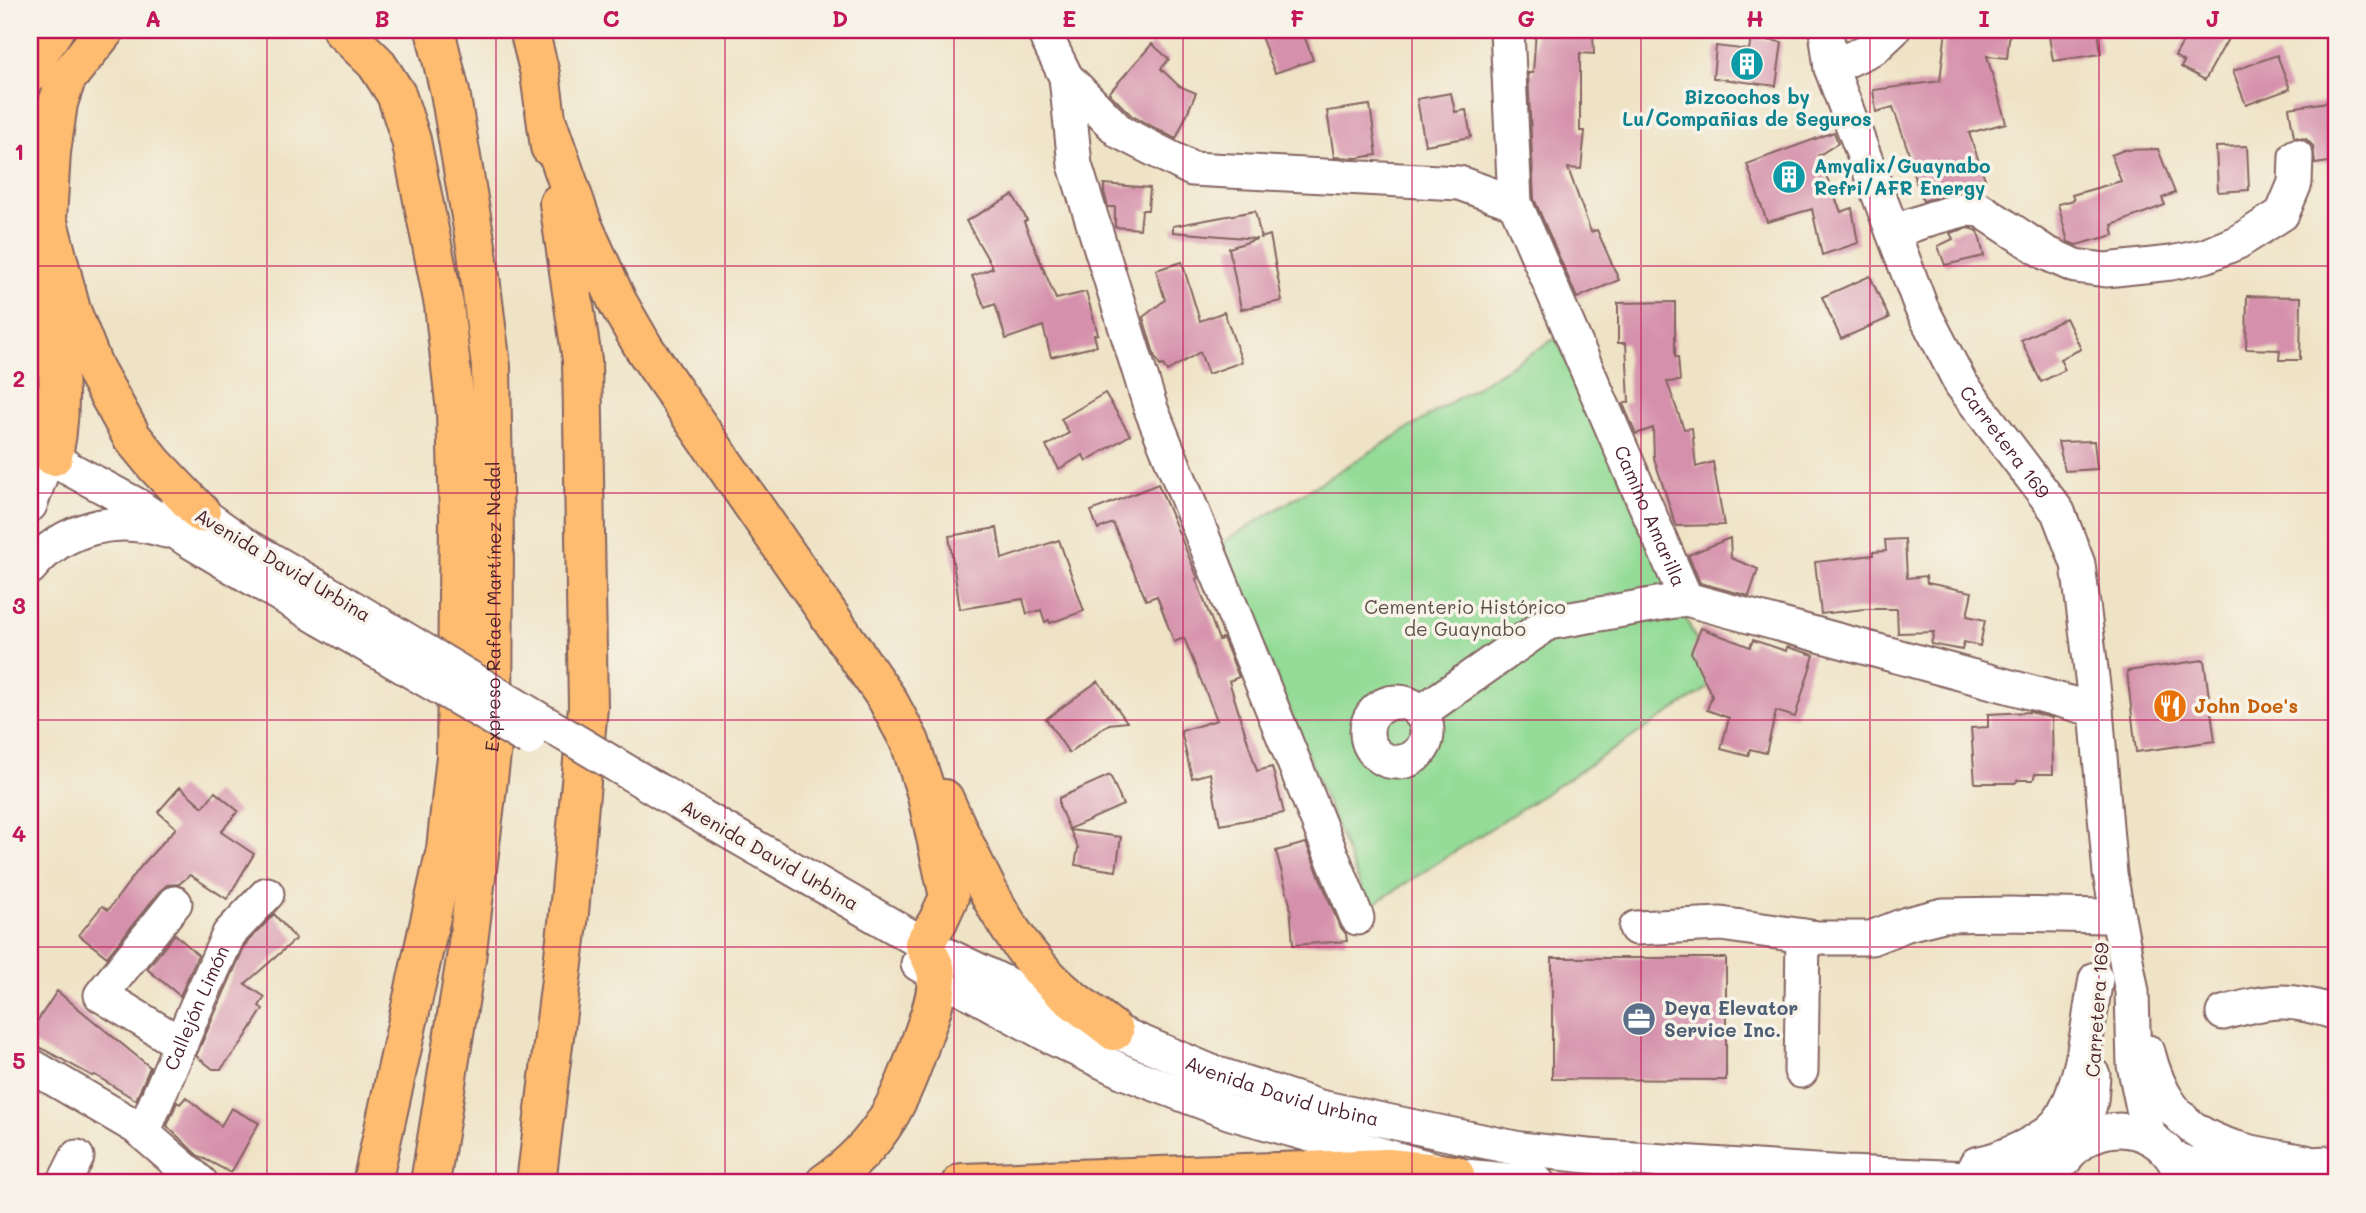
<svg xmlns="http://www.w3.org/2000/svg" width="2366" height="1213" font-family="Mali,sans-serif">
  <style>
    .green { fill: #93db96; stroke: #6e7d60; stroke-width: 2 }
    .building { fill: #d591ab }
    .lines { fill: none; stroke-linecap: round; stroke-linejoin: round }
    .minor-casing { stroke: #846461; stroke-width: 37 }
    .highway-casing { stroke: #846461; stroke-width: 42 }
    .minor { stroke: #fff; stroke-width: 33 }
    .highway { stroke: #fdbc70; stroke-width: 38 }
    .minor-bridge-casing { stroke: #846461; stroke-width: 37; stroke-linecap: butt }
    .minor-bridge { stroke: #fff; stroke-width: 33 }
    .grid { fill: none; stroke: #c2185b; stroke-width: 2; stroke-opacity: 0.55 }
    .labels { text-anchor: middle; stroke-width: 7; stroke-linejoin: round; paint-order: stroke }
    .culture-label { font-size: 19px; font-weight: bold; fill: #0d838f; stroke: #f7f3e8 }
    .street-label { font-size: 19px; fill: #4a1f2b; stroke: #f7f3e8 }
    .park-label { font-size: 19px; fill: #5c4e46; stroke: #f7f3e8 }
    .food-label { font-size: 19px; font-weight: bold; fill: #c56008; stroke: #f7f3e8; text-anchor: start }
    .service-label { font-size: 19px; font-weight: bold; fill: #4e5e75; stroke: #f7f3e8; text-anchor: start }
    .neatline { fill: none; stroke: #c2185b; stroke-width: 2.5 }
    .grid-label { font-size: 23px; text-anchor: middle; font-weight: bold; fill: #c2185b }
  </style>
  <rect width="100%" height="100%" fill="#f7f3e8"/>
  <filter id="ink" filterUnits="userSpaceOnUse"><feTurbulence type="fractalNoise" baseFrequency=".0143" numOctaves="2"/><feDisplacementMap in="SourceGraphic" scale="14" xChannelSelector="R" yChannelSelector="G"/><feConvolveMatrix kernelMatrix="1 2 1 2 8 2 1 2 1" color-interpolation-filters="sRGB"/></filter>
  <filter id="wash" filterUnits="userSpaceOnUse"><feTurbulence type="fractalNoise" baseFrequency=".00686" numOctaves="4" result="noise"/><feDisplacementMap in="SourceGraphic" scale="28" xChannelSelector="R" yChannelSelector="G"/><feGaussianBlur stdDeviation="1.57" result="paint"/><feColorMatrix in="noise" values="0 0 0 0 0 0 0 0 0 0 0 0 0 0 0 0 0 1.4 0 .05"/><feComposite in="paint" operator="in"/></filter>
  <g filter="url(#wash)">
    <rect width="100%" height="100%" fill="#efe3c6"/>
    <!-- green -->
    <polygon class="green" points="1556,338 1716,683 1369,907 1222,543"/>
    <g id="blocks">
      <!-- building -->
      <g class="building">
        <polygon points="1274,30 1302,30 1313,60 1275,73 1260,34"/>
        <polygon points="1536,30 1593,34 1594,54 1580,53 1580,131 1585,131 1581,169 1568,168 1591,232 1597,230 1619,280 1577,298 1534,199 1528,73 1533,73"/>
        <polygon points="1946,30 2010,30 2007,58 1987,56 2006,123 1969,133 1985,179 1966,186 1967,190 1923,201 1907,157 1910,156 1893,107 1876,112 1873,90 1940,81"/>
        <polygon points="2048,30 2085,30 2085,33 2098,31 2101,54 2053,61"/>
        <polygon points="2190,30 2230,30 2226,36 2229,37 2205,80 2181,67 2184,62 2175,56"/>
        <polygon points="1751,38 1782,42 1776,86 1713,78 1716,46 1749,50"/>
        <polygon points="1152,44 1169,59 1161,69 1179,86 1196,93 1176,139 1132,116 1109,93"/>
        <polygon points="2277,55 2290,89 2246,105 2233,71"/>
        <polygon points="1451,93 1455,112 1466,110 1471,137 1425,145 1417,99"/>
        <polygon points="2328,102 2336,140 2336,161 2315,164 2313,146 2306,139 2294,137 2289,108"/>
        <polygon points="1370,105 1377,155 1357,158 1334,157 1327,111"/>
        <polygon points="1834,132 1838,143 1818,156 1841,212 1852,208 1858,243 1822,255 1812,209 1767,222 1747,164"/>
        <polygon points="2247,146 2249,190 2218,192 2216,147"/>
        <polygon points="2158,149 2175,193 2162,198 2165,205 2112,225 2114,235 2076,245 2068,242 2058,204 2074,200 2072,195 2121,181 2111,155 2124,150"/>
        <polygon points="1104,184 1150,188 1148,210 1142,210 1140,229 1115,227 1115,207 1108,207 1104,192"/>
        <polygon points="1013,195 1027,220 1024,222 1056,299 1086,292 1098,334 1094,335 1097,346 1051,357 1043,326 1006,339 995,304 985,308 972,276 993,268 966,221"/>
        <polygon points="1255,211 1261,238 1270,235 1282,301 1241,309 1229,248 1257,239 1173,232 1173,226"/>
        <polygon points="1968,228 1978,231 1984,256 1945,265 1938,246 1953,239 1950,233"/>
        <polygon points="1182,262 1200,321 1224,312 1242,362 1208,374 1200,352 1167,371 1163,365 1160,366 1155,357 1143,317 1165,300 1156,270"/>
        <polygon points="1870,276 1889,318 1841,339 1822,297"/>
        <polygon points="2247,296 2301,297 2300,360 2279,360 2280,350 2246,349"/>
        <polygon points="1675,302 1675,357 1678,357 1680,381 1667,382 1684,429 1692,428 1696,467 1713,462 1724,525 1676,526 1654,458 1653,428 1636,434 1623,404 1629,402 1626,343 1618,343 1618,303"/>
        <polygon points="2066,318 2081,349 2060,359 2065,370 2041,382 2021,340"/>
        <polygon points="1105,393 1130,435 1086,461 1083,455 1059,469 1046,446 1069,433 1061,419"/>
        <polygon points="2094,441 2097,469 2065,471 2058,442"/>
        <polygon points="1158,484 1198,578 1196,579 1219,640 1223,638 1239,677 1229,681 1257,771 1272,767 1284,813 1220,825 1210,773 1192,778 1181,731 1217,720 1184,638 1174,642 1157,596 1146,600 1113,523 1098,529 1091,511"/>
        <polygon points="997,528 1002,559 1059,540 1084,611 1050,623 1049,620 1045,622 1041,610 1027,614 1023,599 960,609 949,536"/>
        <polygon points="1730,538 1731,558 1758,569 1749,596 1700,583 1688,555"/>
        <polygon points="1905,539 1907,578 1926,576 1927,583 1972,592 1967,616 1985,620 1980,646 1964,642 1962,650 1931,644 1934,632 1898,633 1897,609 1865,609 1821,614 1815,562 1873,555 1873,552 1886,551 1885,540"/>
        <polygon points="1701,628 1750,647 1753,640 1786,651 1787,647 1814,655 1795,717 1776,711 1766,753 1750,749 1748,756 1721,749 1729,718 1707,710 1712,696 1691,652"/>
        <polygon points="2204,660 2215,741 2136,752 2127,671"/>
        <polygon points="1098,681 1127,722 1109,724 1069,753 1046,719"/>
        <polygon points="2030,712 2052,718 2053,774 2035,774 2033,780 2018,780 2015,783 1975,783 1971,728 1988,727 1988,714"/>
        <polygon points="1110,775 1123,805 1069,829 1059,806 1059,798"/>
        <polygon points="180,787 203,807 215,792 238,811 221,832 254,854 227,899 190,875 179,884 167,885 160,891 107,957 79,935 102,906 108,910 142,865 176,828 158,812"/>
        <polygon points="1070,830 1121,837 1116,871 1075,865 1078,848"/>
        <polygon points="1306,843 1339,925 1346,934 1347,941 1293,945 1290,904 1276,851"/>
        <polygon points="274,914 296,939 245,984 265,997 259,1006 263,1009 243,1041 221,1069 213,1069 196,1056 245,945"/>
        <polygon points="175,934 198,955 180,996 147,969"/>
        <polygon points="1552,958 1726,958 1726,1080 1552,1079"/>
        <polygon points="57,991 150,1067 136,1100 95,1075 92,1076 30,1042 30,1032"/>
        <polygon points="186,1097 221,1126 231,1108 259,1123 231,1173 197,1155 167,1126 177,1102 180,1104"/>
      </g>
    </g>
  </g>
  <g filter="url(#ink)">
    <use href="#blocks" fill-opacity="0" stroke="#846461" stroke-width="2"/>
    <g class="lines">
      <!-- minor casing -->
      <g class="minor-casing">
        <g id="minor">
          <polyline points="1043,30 1066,77 1075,165 1151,409 1357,918"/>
          <path id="s1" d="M1507 30 1515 203 1686 599 2096 710"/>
          <path id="s2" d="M1826 30 1831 68 1921 307 1961 384 2058 512 2078 564 2096 710 2110 874 2132 992 2134 1065 2149 1137"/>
          <polyline points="1831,68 1875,47 1893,30"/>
          <polyline points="1066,77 1120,132 1192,169 1459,183 1515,203"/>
          <polyline points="1893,232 1932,218 1966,209 1981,210 2046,253 2075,266 2106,270 2171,263 2205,256 2238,242 2282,214 2295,183 2296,156"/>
          <polyline points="53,456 68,468 135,504 188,540 321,619"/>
          <polyline points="178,502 201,513 244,544 325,591"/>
          <polyline points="30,505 42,472 53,456"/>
          <path d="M30 568C64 527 116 515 166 531"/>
          <circle cx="1397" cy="732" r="30"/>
          <polyline points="1420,713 1548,623 1686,599"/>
          <path id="s3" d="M696 813 924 944 1032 996 1212 1072 1320 1107 1520 1149 1588 1156 1847 1173 1993 1179 2065 1160"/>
          <polyline points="175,903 101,995 181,1044"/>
          <polyline points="1636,928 1721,924 1818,938 1871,938 1907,924 1943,915 2010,914 2104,916"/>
          <polyline points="918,964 1055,1039 1126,1073 1231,1113 1455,1175 1538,1183"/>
          <path d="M2223 1013C2272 1000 2287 997 2336 1013"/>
          <path d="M2148 1052C2171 1142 2224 1148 2306 1162"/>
          <polyline points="30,1065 136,1127 201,1183"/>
          <polyline points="1801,1071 1803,936"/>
          <path id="s4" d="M143 1133 197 1005 229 934 267 894"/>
          <polyline points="2079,1144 2091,1101 2093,1075"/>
          <path d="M2069 1154C2106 1111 2171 1129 2183 1183"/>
          <path d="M2173 1158C2225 1182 2282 1162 2336 1163"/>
          <path d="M1976 1164C2002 1159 2050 1139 2063 1115 2084 1079 2088 1020 2096 979"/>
          <polyline points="64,1183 77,1157"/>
        </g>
      </g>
      <!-- highway casing -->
      <g class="highway-casing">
        <g id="highway">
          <polyline points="105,30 66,79 58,103 51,152 47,218 71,310 94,368 132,437 155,465 201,513"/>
          <polyline points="342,30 376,63 396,94 411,140 444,305 456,412 459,517 456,756 446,849 372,1183"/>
          <polyline points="529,30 540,74 550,147"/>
          <polyline points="30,73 38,54 54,30"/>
          <path d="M547 122 583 226 618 303 644 348 887 699 910 742 926 792 949 897 938 921 924 944C928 954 937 967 937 978 937 997 929 1018 923 1035 902 1099 882 1144 825 1183"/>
          <path d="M44 289C56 349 66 395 53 456"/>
          <polyline points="30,402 38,433 53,456"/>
          <path d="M944 799C975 866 1004 937 1058 987 1075 1003 1096 1016 1114 1031"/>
          <path id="s5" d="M430 1183 466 959 493 738 494 537 491 367 477 252 450 92 435 30"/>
          <polyline points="536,1183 568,923 588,707 582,360 559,203"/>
          <polyline points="962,1183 1388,1168 1455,1175"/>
        </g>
      </g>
      <!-- minor -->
      <use href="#minor" class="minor"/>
      <!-- highway -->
      <use href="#highway" class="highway"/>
      <!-- minor-bridge casing -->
      <g class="minor-bridge-casing">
        <g id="minor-bridge">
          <polyline points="325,591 696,813"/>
          <polyline points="321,619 528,739"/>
        </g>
      </g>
      <!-- minor-bridge -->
      <use href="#minor-bridge" class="minor-bridge"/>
    </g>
  </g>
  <!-- grid -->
  <path class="grid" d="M267 30V1183M496 30V1183M725 30V1183M954 30V1183M1183 30V1183M1412 30V1183M1641 30V1183M1870 30V1183M2099 30V1183M30 266H2336M30 493H2336M30 720H2336M30 947H2336"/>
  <!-- icons -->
  <defs>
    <g id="building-disc" transform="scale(1.75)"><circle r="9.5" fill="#0f9aa8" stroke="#f7f3e8"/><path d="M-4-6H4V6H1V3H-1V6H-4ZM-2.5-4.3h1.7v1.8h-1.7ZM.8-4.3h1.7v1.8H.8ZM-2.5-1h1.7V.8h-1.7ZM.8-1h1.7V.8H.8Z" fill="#fff"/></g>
    <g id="restaurant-disc" transform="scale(1.75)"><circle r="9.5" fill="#e8710a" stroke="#f7f3e8"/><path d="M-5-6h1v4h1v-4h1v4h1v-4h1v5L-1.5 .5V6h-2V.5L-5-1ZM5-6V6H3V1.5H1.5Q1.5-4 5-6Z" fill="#fff"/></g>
    <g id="office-disc" transform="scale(1.75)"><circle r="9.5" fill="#5c6f8a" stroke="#f7f3e8"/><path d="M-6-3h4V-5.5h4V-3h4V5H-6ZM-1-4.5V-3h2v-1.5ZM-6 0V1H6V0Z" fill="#fff"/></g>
  </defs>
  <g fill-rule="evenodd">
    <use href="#building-disc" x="1747" y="64"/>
    <use href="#building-disc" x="1789" y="177"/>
    <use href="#restaurant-disc" x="2170" y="706"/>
    <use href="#office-disc" x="1639" y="1019"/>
  </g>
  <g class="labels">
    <!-- culture labels -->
    <g class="culture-label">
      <text x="1747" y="104">Bizcochos by<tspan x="1747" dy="22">Lu/Compañias de Seguros</tspan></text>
      <text x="1814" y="173" text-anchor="start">Amyalix/Guaynabo<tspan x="1814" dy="22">Refri/AFR Energy</tspan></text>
    </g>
    <!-- street labels -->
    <g class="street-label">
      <text dy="7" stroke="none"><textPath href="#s2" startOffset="453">Carretera 169</textPath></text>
      <text dy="7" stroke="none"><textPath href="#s1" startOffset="514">Camino Amarilla</textPath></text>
      <text transform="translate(283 565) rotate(31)" y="7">Avenida David Urbina</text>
      <text dy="7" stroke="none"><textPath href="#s5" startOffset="581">Expreso Rafael Martínez Nadal</textPath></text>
      <text transform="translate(770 855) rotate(30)" y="7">Avenida David Urbina</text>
      <text dy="7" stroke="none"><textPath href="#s4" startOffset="136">Callejón Limón</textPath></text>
      <text transform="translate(2097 1010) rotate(-86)" y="7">Carretera 169</text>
      <text dy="7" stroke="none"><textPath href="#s3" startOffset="651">Avenida David Urbina</textPath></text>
    </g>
    <!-- park labels -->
    <g class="park-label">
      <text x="1465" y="614">Cementerio Histórico<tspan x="1465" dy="22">de Guaynabo</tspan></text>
    </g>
    <!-- food labels -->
    <g class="food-label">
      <text x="2194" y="713">John Doe's</text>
    </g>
    <!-- service labels -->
    <g class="service-label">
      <text x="1664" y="1015">Deya Elevator<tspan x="1664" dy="22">Service Inc.</tspan></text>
    </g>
  </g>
  <!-- margin -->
  <rect width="2366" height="1213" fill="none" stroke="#f7f3e8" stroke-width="77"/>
  <rect x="38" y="38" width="2290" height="1136" class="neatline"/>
  <g class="grid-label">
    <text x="153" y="27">A</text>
    <text x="382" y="27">B</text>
    <text x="611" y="27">C</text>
    <text x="840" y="27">D</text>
    <text x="1069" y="27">E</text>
    <text x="1297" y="27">F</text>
    <text x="1526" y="27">G</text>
    <text x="1755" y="27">H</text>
    <text x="1984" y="27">I</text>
    <text x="2213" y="27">J</text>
    <text x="19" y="160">1</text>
    <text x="19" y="387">2</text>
    <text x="19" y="614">3</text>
    <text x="19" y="842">4</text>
    <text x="19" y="1069">5</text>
  </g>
</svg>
